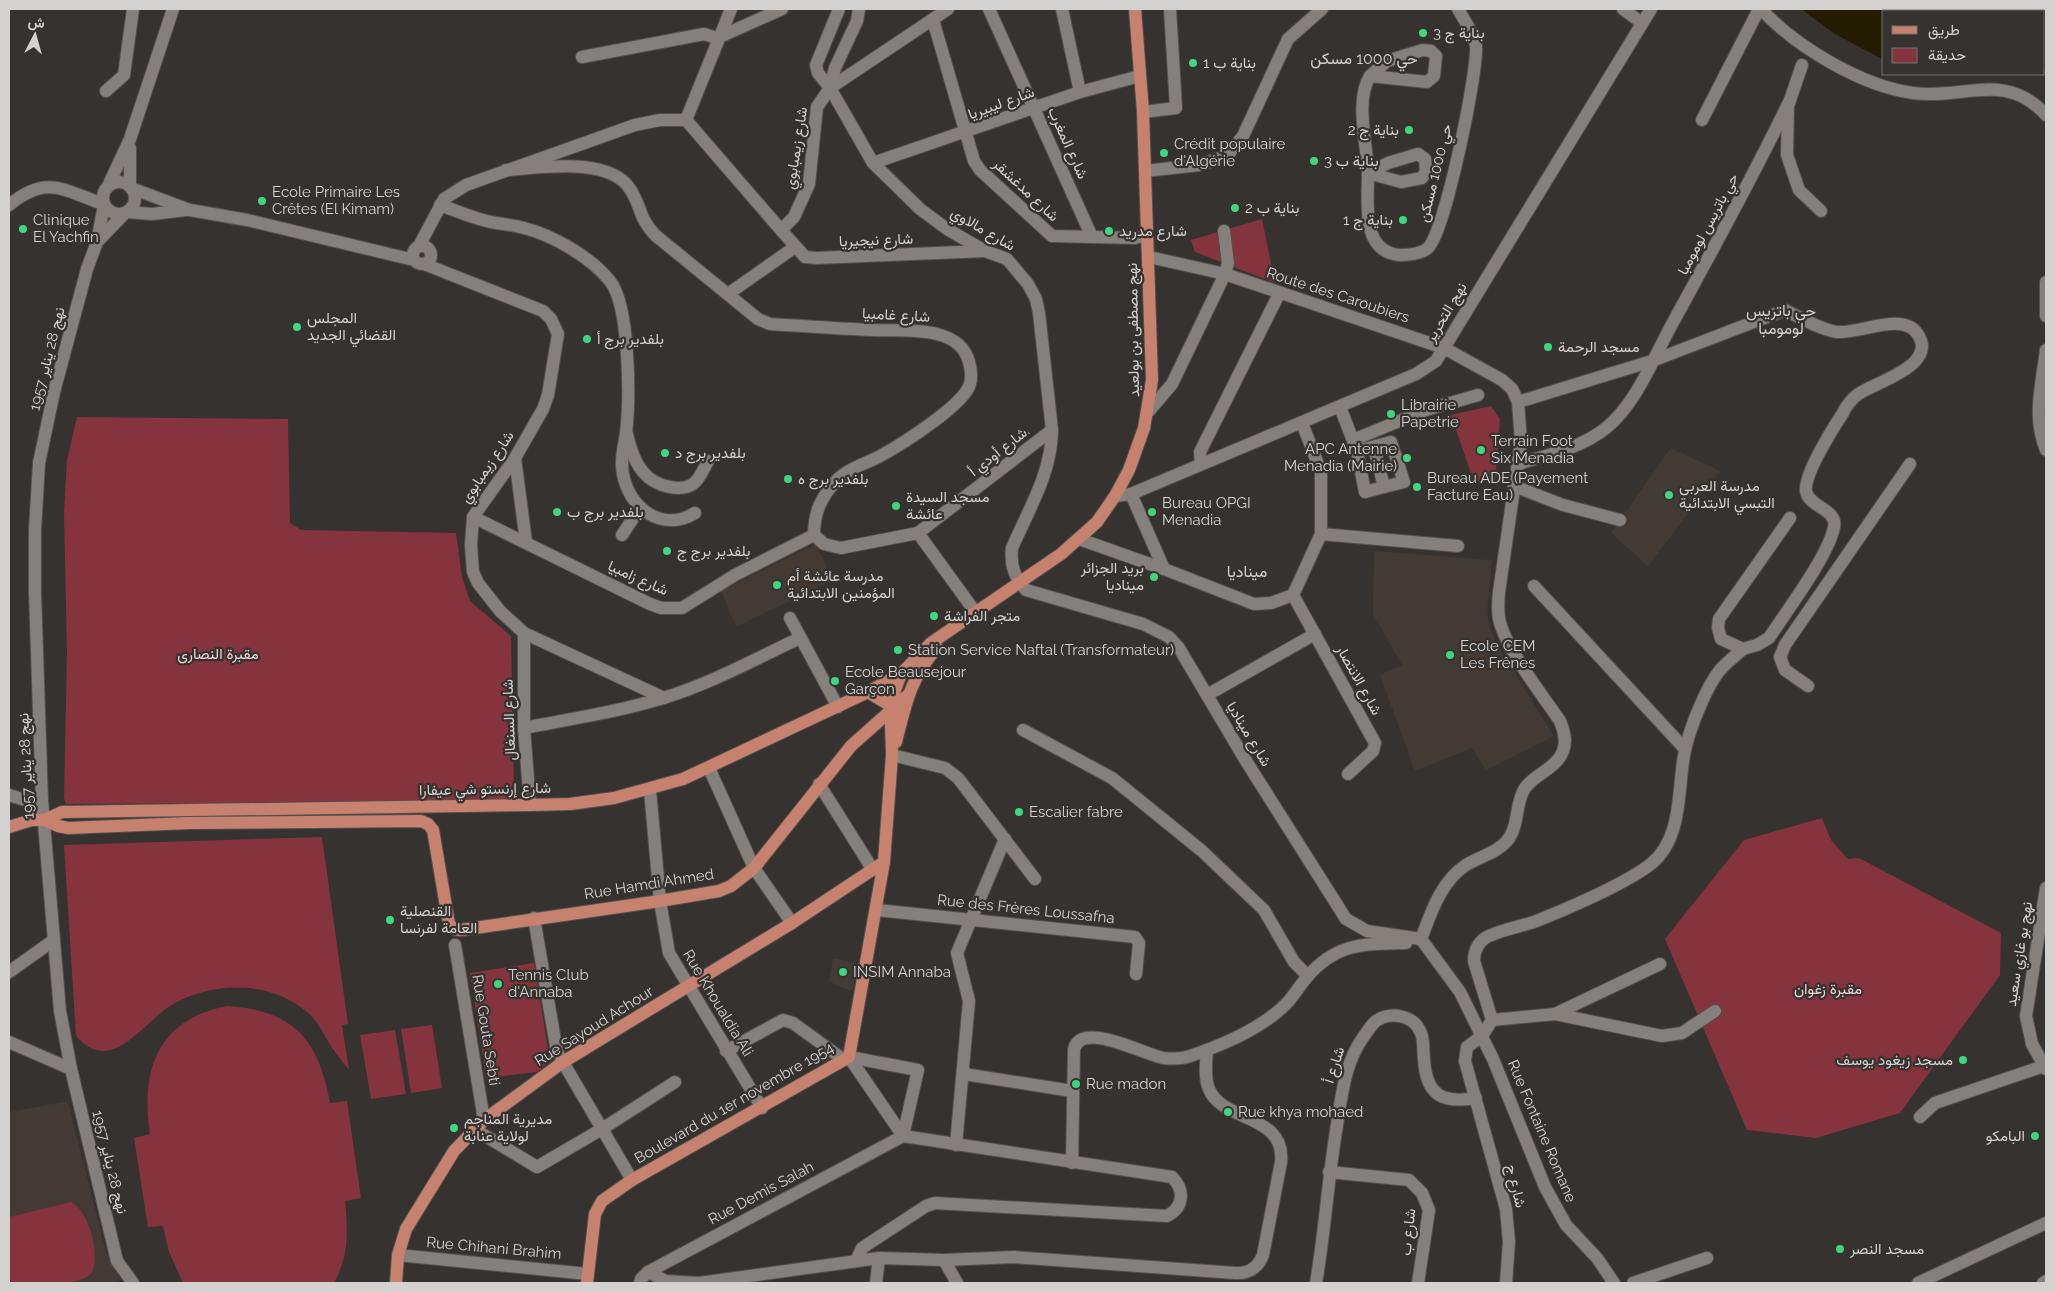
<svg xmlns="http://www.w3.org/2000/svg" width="2055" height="1292" font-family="Raleway,Vazirmatn,sans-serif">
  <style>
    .built { fill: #443a34 }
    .green { fill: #85333c }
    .water { fill: #231c00 }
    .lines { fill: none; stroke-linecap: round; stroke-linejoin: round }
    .minor-casing { stroke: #54504e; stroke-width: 14 }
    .major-casing { stroke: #54504e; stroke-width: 14 }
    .minor { stroke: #86807d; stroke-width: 12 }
    .major { stroke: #c7826f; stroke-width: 12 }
    .poi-dot { fill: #3cd77e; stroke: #36322f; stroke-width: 2 }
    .labels { text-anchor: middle; stroke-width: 4.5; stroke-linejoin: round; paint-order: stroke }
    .poi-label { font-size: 15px; fill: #d4d2d0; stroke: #36322f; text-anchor: start }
    .street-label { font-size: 15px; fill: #d4d2d0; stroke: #36322f }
    .park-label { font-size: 15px; fill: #efd4d4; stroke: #36322f }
    .neighbourhood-label { font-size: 16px; fill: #d4d2d0; stroke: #36322f }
  </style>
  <rect width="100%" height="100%" fill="#36322f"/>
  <!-- built -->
  <g class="built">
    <polygon points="1671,448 1720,471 1648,566 1611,533"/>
    <polygon points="816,544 833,580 736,627 721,591"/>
    <polygon points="1374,551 1492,560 1487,612 1490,628 1497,645 1554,736 1486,770 1472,748 1415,771 1380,675 1402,665 1373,614"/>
    <polygon points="833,958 857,963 853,991 837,986 829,981"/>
    <polygon points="68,1101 106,1252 121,1280 112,1283 9,1283 9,1112"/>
  </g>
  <!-- green -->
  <g class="green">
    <polygon points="1262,219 1275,283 1195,252 1191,240"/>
    <polygon points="1491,406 1500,419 1495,482 1474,482 1451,415"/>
    <polygon points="77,417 288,419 290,523 301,530 456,533 462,577 470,601 511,636 514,790 512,801 66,804 64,798 67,652 64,513 67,460"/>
    <polygon points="1822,818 1831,840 1848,859 1859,858 2001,933 2000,975 1900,1113 1816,1138 1747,1130 1665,939 1744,840"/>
    <path d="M322 837 348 1024 342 1025 349 1070C343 1062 336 1054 331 1046 323 1034 319 1022 307 1012 271 981 216 981 175 1003 143 1020 113 1078 76 1036L64 845Z"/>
    <polygon points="534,963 550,1061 537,1072 486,1078 470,973"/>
    <path d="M227 1006C294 1010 319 1040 330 1103L347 1101 361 1198 345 1201C348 1231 349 1256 334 1283H183L169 1252 163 1226 148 1227 134 1138 150 1134C140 1070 158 1019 227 1006Z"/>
    <polygon points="432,1025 442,1088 411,1093 401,1029"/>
    <polygon points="395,1030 406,1094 371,1099 360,1035"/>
    <path d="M71 1202C90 1212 100 1254 92 1273 75 1289 31 1283 9 1283V1217Z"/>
  </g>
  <!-- water -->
  <polygon class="water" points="1801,9 2046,9 2046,71 2044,70 2044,11 1884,11 1884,60 1835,34"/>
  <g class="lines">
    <!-- minor casing -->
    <g class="minor-casing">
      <g id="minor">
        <path d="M839 9 816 65 818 73 830 88 873 163 920 209 947 229 985 251 1007 259 1028 284 1036 299 1039 313 1052 430C1052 472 1028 511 1012 548 1010 565 1014 578 1026 590L1143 624 1169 637 1179 648 1246 761 1346 919 1367 931 1421 939"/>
        <polyline points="989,9 1092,237"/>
        <polyline points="1062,9 1080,92"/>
        <polyline points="1623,9 1642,23"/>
        <path d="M1761 9C1795 46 1861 86 1913 93 1964 100 2005 70 2046 115"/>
        <polyline points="933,20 974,161 980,170 1052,236 1135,238 1147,235"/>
        <polygon points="1423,50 1431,51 1436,56 1434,76 1427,82 1370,76 1387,61"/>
        <polyline points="582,57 704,34 717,38 782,9"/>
        <polyline points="1802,65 1788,106 1787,155 1799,190 1821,211"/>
        <path d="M1370 76C1354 102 1368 146 1368 176 1368 204 1361 251 1399 255 1407 255 1421 254 1428 248 1445 232 1478 72 1476 46 1474 33 1464 20 1458 9"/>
        <polyline points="830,88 948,9"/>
        <polyline points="106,91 124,75 133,9"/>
        <polyline points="1143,112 1176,108 1170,9"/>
        <polyline points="686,120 731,9"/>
        <polyline points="1702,120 1759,9"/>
        <polyline points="130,148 130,186"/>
        <polygon points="1418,154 1425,159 1426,171 1422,178 1401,182 1368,173 1388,163"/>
        <polyline points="873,163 1080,92 1140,76"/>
        <path d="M506 170C539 168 609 156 630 189 642 207 638 217 655 235L758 319 770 324C805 326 839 329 873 330 895 331 916 329 937 334 953 338 965 346 969 362 971 369 972 377 970 384 964 405 902 444 882 455 868 463 848 468 836 481 821 497 814 513 814 535L824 544 841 548 918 533 976 613"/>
        <polyline points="1145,171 1199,165 1227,156 1243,136 1288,39 1322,9"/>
        <circle cx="119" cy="198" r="16"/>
        <polyline points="109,184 130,139 173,9"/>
        <polyline points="131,188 190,210 247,220 414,260"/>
        <path d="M9 205C47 174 63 190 103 204"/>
        <polyline points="104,205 97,242 87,269 54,392 39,463 35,530 35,593 42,800 60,1011 71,1069 117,1261 133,1283"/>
        <path d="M440 205C454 210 468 216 483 220 496 224 510 224 524 228 552 235 591 257 610 281 630 306 630 400 626 433 624 447 620 460 623 474 629 508 662 533 695 513"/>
        <polyline points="127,212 152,214 186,210"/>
        <polyline points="781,230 805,257 816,258 985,251"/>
        <polyline points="97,242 125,213"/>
        <circle cx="422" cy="255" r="9"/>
        <polyline points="419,246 444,199 466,185 635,125 660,120 686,120 781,230 794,217 809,184 817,107 830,88 835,68 857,21 859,9"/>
        <path d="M1149 257 1225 274 1444 348 1502 380 1512 389 1518 402 1521 441 1499 592C1498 603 1497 615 1501 626 1510 654 1543 696 1560 721 1564 731 1567 741 1563 751 1557 768 1535 774 1525 788 1514 805 1520 827 1506 842 1496 853 1479 857 1466 865 1441 881 1431 913 1421 939"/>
        <polyline points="424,264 543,311 551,319 558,334 548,395 543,409 515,458 473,517 471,545 473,572 478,583 500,611 524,633 664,698"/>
        <polyline points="2046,282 2046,316"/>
        <polyline points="728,294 795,247"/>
        <path d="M2046 350C2042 384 2032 416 2046 450"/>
        <path d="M1518 402 1652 361 1785 310C1801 318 1819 329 1837 332 1859 334 1902 312 1917 333 1940 366 1874 382 1857 395 1851 400 1846 406 1843 413 1833 428 1804 474 1806 491 1808 507 1838 509 1834 527 1829 555 1786 612 1769 638L1757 645 1743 649 1721 639 1718 628 1719 619 1790 518"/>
        <polyline points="1340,407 1357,451 1365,492 1384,487"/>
        <polyline points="1149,411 1172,384 1225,274 1228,263 1224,231"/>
        <path d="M627 434C630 448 634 462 644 473 654 485 679 493 693 484 700 479 704 468 708 461"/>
        <polyline points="1353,440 1426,410 1478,395"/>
        <polyline points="1357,451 1391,442 1404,482 1384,487 1374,447"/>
        <polyline points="515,458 526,542"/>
        <polyline points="1201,463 1200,452 1279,294"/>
        <path d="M1518 464C1548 455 1581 448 1606 428 1636 404 1653 359 1671 326 1712 251 1753 177 1790 100"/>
        <polyline points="1514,486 1563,505 1620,520"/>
        <polyline points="1131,494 1164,569"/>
        <polyline points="1115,496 1131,494 1416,374 1436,361 1651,9"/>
        <polyline points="473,517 650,604 661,608 682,608 735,575 814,535"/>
        <polyline points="918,533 1052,430"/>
        <polyline points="1321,534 1458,546"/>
        <polyline points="622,535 640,508"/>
        <polyline points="1079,539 1164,569 1254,604 1271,603 1293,595 1321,534 1321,472 1302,423"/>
        <polyline points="1534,586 1685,749"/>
        <polyline points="1293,595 1375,743 1373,751 1348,774"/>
        <polyline points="790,618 838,707"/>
        <polyline points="524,633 524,728 530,805"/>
        <polyline points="1808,686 1785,670 1780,657 1785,645 1910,464"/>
        <polyline points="1207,695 1315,634"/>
        <path d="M524 728C570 719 618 712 663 698 710 684 755 659 800 638"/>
        <polyline points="1023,730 1112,778 1202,851 1264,910 1294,962 1308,976"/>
        <polyline points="892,755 945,768 958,778 1035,879"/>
        <polyline points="709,768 754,868 792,923"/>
        <polyline points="819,784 873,870"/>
        <polyline points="650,790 660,901 669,953 762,1108"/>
        <polyline points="9,795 28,801 42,800"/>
        <polyline points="2046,888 2026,1016 2032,1044 2046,1069"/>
        <polyline points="877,910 1135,937 1139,943 1136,974"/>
        <polyline points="534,918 557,1052 632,1180"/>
        <polyline points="1421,939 1460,992 1493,1059 1545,1187 1566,1225 1597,1258 1614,1283"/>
        <polyline points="455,945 484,1120"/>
        <polyline points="9,972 54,940"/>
        <polyline points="1555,1014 1660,964"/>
        <polyline points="1492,1020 1555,1014 1662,1036 1682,1033 1715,1011"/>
        <polyline points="9,1042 71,1069"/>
        <polyline points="726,1051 783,1020 793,1023 844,1060"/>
        <path d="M849 1057 903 1136 1172 1177C1185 1190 1184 1207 1167 1216L935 1203 926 1206 862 1248 856 1261"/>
        <polyline points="964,1074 1072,1091"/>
        <polyline points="1920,1117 1935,1103 2044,1066"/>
        <polyline points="474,1129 537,1167 602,1129 675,1082"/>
        <polyline points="956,1145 969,1001 957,953 1005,839"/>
        <path d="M1072 1163 1074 1049C1082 1020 1145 1055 1163 1058 1173 1059 1184 1059 1193 1055 1225 1044 1262 1028 1286 1004 1294 996 1300 985 1307 977 1337 942 1365 944 1406 943"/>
        <polyline points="1329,1172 1409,1180 1422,1193 1429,1210 1418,1283"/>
        <polyline points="398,1255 588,1274"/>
        <polyline points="944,1260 957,1283"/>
        <path d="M648 1272 666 1281 699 1283 879 1258 944 1260 1014 1257 1235 1273C1248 1274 1258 1268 1263 1255L1281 1162C1286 1114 1222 1122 1209 1089 1204 1078 1206 1062 1207 1050"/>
        <polyline points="640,1283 641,1279 648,1272 903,1136 918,1070 849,1057"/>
        <polyline points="876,1283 879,1258"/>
        <path d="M1316 1283C1325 1231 1328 1178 1337 1125 1342 1093 1345 1062 1364 1036 1368 1031 1371 1025 1376 1021 1391 1011 1414 1015 1421 1033 1424 1040 1423 1051 1424 1059 1426 1095 1442 1104 1476 1098"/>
        <path d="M1506 1283 1509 1242 1506 1209 1465 1061 1467 1047 1482 1036 1492 1020 1474 961C1474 952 1477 944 1485 938 1501 929 1522 927 1539 920 1571 907 1625 884 1651 864 1684 837 1677 787 1685 750 1690 728 1706 687 1720 670 1727 662 1735 656 1743 649"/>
        <polyline points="1633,1283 1707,1258"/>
        <polyline points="1918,1283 2046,1223"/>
        <polyline points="2043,1283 2046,1281"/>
      </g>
    </g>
    <!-- major casing -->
    <g class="major-casing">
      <g id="major">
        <polyline points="868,692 893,707"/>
        <path d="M896 742C905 706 911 676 937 648"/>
        <polyline points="45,820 58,826 68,828 189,823 421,821 428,824 433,830 449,924 454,929 461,930 660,901 719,891 731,886 754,868 851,746 907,696"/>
        <polyline points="9,827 32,820 45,820 62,812 530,805 570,804 614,798 683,779 868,692 901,674"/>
        <polyline points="396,1283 398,1255 406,1229 454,1151 484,1120 563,1062 792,923 884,862"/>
        <polyline points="587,1283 595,1214 602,1201 632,1180 849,1057 884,862 892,755 891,723 895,690 901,674 931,643 1061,554 1097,522 1115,496 1129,470 1144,428 1152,380 1143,112 1135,9"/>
      </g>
    </g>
    <!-- minor -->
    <use href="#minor" class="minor"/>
    <!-- major -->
    <use href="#major" class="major"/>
  </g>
  <!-- markers -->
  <g class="poi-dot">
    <circle cx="1423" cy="33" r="5"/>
    <circle cx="1193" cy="63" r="5"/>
    <circle cx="1409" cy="130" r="5"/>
    <circle cx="1164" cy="153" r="5"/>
    <circle cx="1314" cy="161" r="5"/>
    <circle cx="262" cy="201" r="5"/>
    <circle cx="1235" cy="208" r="5"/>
    <circle cx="1403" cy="220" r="5"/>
    <circle cx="23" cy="229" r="5"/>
    <circle cx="1109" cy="231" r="5"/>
    <circle cx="297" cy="327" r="5"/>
    <circle cx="587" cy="339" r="5"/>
    <circle cx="1548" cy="347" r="5"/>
    <circle cx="1391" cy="414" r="5"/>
    <circle cx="1481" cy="450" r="5"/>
    <circle cx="665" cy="453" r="5"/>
    <circle cx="1407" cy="458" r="5"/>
    <circle cx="788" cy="479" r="5"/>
    <circle cx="1417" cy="487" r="5"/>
    <circle cx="1669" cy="495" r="5"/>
    <circle cx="896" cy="506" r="5"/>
    <circle cx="557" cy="512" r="5"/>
    <circle cx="1152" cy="512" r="5"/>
    <circle cx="667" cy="551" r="5"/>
    <circle cx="1154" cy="577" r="5"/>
    <circle cx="777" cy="585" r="5"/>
    <circle cx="934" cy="616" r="5"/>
    <circle cx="898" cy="650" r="5"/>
    <circle cx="1450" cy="655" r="5"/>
    <circle cx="835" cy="681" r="5"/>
    <circle cx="1019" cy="812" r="5"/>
    <circle cx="390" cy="920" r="5"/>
    <circle cx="843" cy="972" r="5"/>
    <circle cx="498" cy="984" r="5"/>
    <circle cx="1963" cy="1060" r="5"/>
    <circle cx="1076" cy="1084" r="5"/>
    <circle cx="1228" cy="1112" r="5"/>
    <circle cx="454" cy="1128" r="5"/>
    <circle cx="2035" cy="1136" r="5"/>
    <circle cx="1840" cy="1249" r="5"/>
  </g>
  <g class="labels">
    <!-- poi labels -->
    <g class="poi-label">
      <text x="1433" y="38">بناية ج 3</text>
      <text x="1203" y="68">بناية ب 1</text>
      <text x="1399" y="135" text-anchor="end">بناية ج 2</text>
      <text x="1174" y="149">Crédit populaire<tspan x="1174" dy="17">d'Algérie</tspan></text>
      <text x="1324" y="166">بناية ب 3</text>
      <text x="272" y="197">Ecole Primaire Les<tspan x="272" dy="17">Crêtes (El Kimam)</tspan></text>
      <text x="1245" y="213">بناية ب 2</text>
      <text x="33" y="225">Clinique<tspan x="33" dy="17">El Yachfin</tspan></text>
      <text x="1393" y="225" text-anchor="end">بناية ج 1</text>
      <text x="1119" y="236">شارع مدريد</text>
      <text x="307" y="323">المجلس<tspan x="307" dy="17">القضائي الجديد</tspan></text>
      <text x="597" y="344">بلفدير برج أ</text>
      <text x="1558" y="352">مسجد الرحمة</text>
      <text x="1401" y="410">Librairie<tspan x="1401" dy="17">Papetrie</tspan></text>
      <text x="1491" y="446">Terrain Foot<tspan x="1491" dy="17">Six Menadia</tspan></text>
      <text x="1397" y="454" text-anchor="end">APC Antenne<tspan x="1397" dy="17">Menadia (Mairie)</tspan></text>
      <text x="675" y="458">بلفدير برج د</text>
      <text x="1427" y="483">Bureau ADE (Payement<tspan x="1427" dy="17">Facture Eau)</tspan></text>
      <text x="798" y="484">بلفدير برج ه</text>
      <text x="1679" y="491">مدرسة العربي<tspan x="1679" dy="17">التبسي الابتدائية</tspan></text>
      <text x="906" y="502">مسجد السيدة<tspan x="906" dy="17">عائشة</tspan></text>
      <text x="1162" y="508">Bureau OPGI<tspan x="1162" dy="17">Menadia</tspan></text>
      <text x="567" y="517">بلفدير برج ب</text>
      <text x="677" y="556">بلفدير برج ج</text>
      <text x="1144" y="573" text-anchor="end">بريد الجزائر<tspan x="1144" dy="17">ميناديا</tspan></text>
      <text x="787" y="581">مدرسة عائشة أم<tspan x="787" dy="17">المؤمنين الابتدائية</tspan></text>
      <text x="944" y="621">متجر الفراشة</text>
      <text x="1460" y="651">Ecole CEM<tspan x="1460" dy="17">Les Frênes</tspan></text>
      <text x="908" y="655">Station Service Naftal (Transformateur)</text>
      <text x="845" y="677">Ecole Beausejour<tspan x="845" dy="17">Garçon</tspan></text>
      <text x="1029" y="817">Escalier fabre</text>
      <text x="400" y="916">القنصلية<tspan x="400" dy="17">العامة لفرنسا</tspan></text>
      <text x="853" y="977">INSIM Annaba</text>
      <text x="508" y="980">Tennis Club<tspan x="508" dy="17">d'Annaba</tspan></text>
      <text x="1953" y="1065" text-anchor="end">مسجد زيغود يوسف</text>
      <text x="1086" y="1089">Rue madon</text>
      <text x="1238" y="1117">Rue khya mohaed</text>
      <text x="464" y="1124">مديرية المناجم<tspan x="464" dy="17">لولاية عنابة</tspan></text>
      <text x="2025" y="1141" text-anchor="end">البامكو</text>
      <text x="1850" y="1254">مسجد النصر</text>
    </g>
    <!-- street labels -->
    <g class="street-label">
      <text transform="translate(1001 103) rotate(-20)" y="5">شارع ليبيريا</text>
      <text transform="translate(1068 143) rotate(66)" y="5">شارع المغرب</text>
      <text transform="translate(796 148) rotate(-81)" y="5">شارع زيمبابوي</text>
      <text transform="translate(1435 173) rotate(-76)" y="5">حي 1000 مسكن</text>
      <text transform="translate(1026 190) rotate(43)" y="5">شارع مدغشقر</text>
      <text transform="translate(1708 224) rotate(-62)" y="5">حي باتريس لومومبا</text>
      <text transform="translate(983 229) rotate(30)" y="5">شارع مالاوي</text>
      <text transform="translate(876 240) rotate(-2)" y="5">شارع نيجيريا</text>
      <text transform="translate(1338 295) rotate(18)" y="5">Route des Caroubiers</text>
      <text transform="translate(1446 312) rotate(-59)" y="5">نهج التحرير</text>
      <text transform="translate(896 315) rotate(3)" y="5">شارع غامبيا</text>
      <text transform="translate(1133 330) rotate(-91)" y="5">نهج مصطفى بن بولعيد</text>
      <text transform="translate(47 359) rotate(-76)" y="5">نهج 28 يناير 1957</text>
      <text transform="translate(999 451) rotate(-38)" y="5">شارع أودي أ.</text>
      <text transform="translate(487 467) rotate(-56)" y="5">شارع زيمبابوي</text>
      <text transform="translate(638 578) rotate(24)" y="5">شارع زامبيا</text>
      <text transform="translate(1359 680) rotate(61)" y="5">شارع الانتصار</text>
      <text transform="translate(509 720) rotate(-92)" y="5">شارع السنغال</text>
      <text transform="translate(1249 734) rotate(59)" y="5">شارع ميناديا</text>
      <text transform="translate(26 766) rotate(-93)" y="5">نهج 28 يناير 1957</text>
      <text transform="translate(485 789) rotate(-1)" y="5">شارع إرنستو شي عيفارا</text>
      <text transform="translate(649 884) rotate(-9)" y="5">Rue Hamdi Ahmed</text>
      <text transform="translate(1026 909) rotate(6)" y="5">Rue des Frères Loussafna</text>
      <text transform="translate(2019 954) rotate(-81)" y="5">نهج بو غازي سعيد</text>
      <text transform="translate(718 1003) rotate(59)" y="5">Rue Khoualdia Ali</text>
      <text transform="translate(594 1026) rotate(-32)" y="5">Rue Sayoud Achour</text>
      <text transform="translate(486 1030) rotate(81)" y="5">Rue Gouta Sebti</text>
      <text transform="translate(1334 1065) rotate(-72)" y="5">شارع أ</text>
      <text transform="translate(734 1103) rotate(-30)" y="5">Boulevard du 1er novembre 1954</text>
      <text transform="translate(1542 1131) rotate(67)" y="5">Rue Fontaine Romane</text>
      <text transform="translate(110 1162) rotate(76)" y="5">نهج 28 يناير 1957</text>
      <text transform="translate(1516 1186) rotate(77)" y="5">شارع ج</text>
      <text transform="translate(761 1193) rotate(-28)" y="5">Rue Demis Salah</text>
      <text transform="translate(1408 1232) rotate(-84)" y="5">شارع ب</text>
      <text transform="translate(494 1248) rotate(5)" y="5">Rue Chihani Brahim</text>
    </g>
    <!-- park labels -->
    <g class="park-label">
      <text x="218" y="659">مقبرة النصارى</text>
      <text x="1828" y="994">مقبرة زغوان</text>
    </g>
    <!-- neighbourhood labels -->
    <g class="neighbourhood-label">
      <text x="1364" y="64">حي 1000 مسكن</text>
      <text x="1781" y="316">حي باتريس<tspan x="1781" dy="18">لومومبا</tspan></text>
      <text x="1247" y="577">ميناديا</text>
    </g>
  </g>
  <!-- border -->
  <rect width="2055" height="1292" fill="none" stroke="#d4d2d0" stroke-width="20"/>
  <!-- legend -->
  <rect x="1882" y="10" width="162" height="65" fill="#36322f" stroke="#75726f"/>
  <rect x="1892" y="26" width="25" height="8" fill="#c7826f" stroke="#75726f"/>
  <text x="1928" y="35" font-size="15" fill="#d4d2d0">طريق</text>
  <rect x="1892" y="48" width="25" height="15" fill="#85333c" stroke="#75726f"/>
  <text x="1928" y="60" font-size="15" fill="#d4d2d0">حديقة</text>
  <!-- north arrow -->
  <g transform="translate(35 35) rotate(6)" stroke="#36322f" stroke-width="4" paint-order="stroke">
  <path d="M0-4L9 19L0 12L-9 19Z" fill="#d4d2d0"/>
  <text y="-8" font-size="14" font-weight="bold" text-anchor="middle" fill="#d4d2d0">ش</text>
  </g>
</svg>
